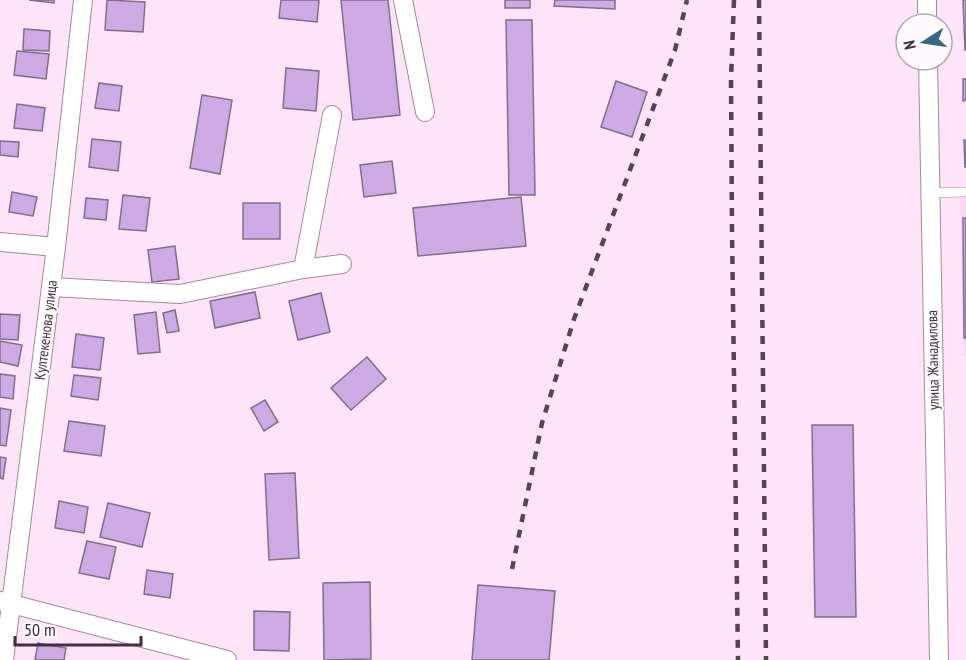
<svg xmlns="http://www.w3.org/2000/svg" width="966" height="660" font-family="'PT Sans Narrow',sans-serif">
  <style>
    .built { fill: #fbd6f5 }
    .building { fill: #ceaae4; stroke: #7f6e8a; stroke-width: 1.5 }
    .lines { fill: none; stroke-linecap: round; stroke-linejoin: round }
    .service-casing { stroke: #a488a0; stroke-width: 10 }
    .minor-casing { stroke: #a488a0; stroke-width: 20 }
    .service { stroke: #fff; stroke-width: 9 }
    .minor { stroke: #fff; stroke-width: 18 }
    .rail { stroke: #534651; stroke-width: 4.5; stroke-dasharray: 8 8; stroke-linecap: butt }
    .labels { text-anchor: middle; stroke-width: 4.5; stroke-linejoin: round; paint-order: stroke }
    .street-label { font-size: 15px; fill: #3e323c; stroke: #fff8fd }
  </style>
  <rect width="100%" height="100%" fill="#fde4f9"/>
  <!-- built -->
  <polygon class="built" points="960,194 966,194 966,356 963,356"/>
  <!-- building -->
  <g class="building">
    <polygon points="29,0 54,0 54,3"/>
    <polygon points="107,0 145,2 143,32 105,30"/>
    <polygon points="281,0 319,0 317,22 279,18"/>
    <polygon points="341,0 388,0 400,115 353,120"/>
    <rect x="505" y="0" width="25" height="8"/>
    <polygon points="555,0 615,0 615,9 554,6"/>
    <polygon points="963,0 966,0 966,50 965,50"/>
    <polygon points="506,20 532,20 535,195 509,195"/>
    <polygon points="24,29 50,31 49,51 23,50"/>
    <polygon points="17,51 49,54 46,79 14,75"/>
    <polygon points="286,68 319,71 316,111 283,108"/>
    <polygon points="963,79 966,79 966,100 963,101"/>
    <polygon points="616,81 647,92 632,137 601,127"/>
    <polygon points="99,83 122,86 119,111 95,108"/>
    <polygon points="202,95 232,100 220,174 190,168"/>
    <polygon points="17,104 45,108 42,131 14,128"/>
    <polygon points="92,139 121,142 118,171 89,167"/>
    <polygon points="964,140 966,140 966,167 965,167"/>
    <polygon points="0,141 19,142 18,157 0,155"/>
    <polygon points="392,161 396,193 364,197 360,165"/>
    <polygon points="12,192 37,197 33,216 9,212"/>
    <polygon points="123,195 150,198 146,231 119,229"/>
    <polygon points="521,197 526,246 418,256 413,208"/>
    <polygon points="86,198 108,200 106,220 84,218"/>
    <rect x="243" y="203" width="37" height="36"/>
    <polygon points="963,218 966,218 966,338 964,338"/>
    <polygon points="175,246 179,279 152,282 148,250"/>
    <polygon points="255,292 260,318 215,328 210,301"/>
    <polygon points="321,293 330,332 298,340 289,301"/>
    <polygon points="175,310 179,331 167,333 163,313"/>
    <polygon points="156,312 160,352 138,354 134,315"/>
    <polygon points="0,314 20,315 18,340 0,339"/>
    <polygon points="76,334 104,338 100,370 72,367"/>
    <polygon points="0,341 22,345 18,366 0,362"/>
    <polygon points="367,357 386,379 351,410 331,388"/>
    <polygon points="0,374 15,376 13,399 0,397"/>
    <polygon points="74,375 101,378 98,400 71,396"/>
    <polygon points="265,400 278,422 264,431 251,408"/>
    <polygon points="0,408 11,410 6,446 0,445"/>
    <polygon points="69,421 105,426 101,456 64,451"/>
    <polygon points="812,425 853,425 856,617 815,617"/>
    <polygon points="0,457 6,458 3,479 0,478"/>
    <polygon points="295,473 299,558 269,560 265,474"/>
    <polygon points="59,501 88,507 84,533 55,528"/>
    <polygon points="108,503 150,513 142,547 100,537"/>
    <polygon points="87,541 116,547 109,579 79,573"/>
    <polygon points="147,570 173,574 170,598 144,594"/>
    <polygon points="370,582 371,659 324,660 323,583"/>
    <polygon points="478,585 555,591 549,660 472,660"/>
    <polygon points="254,611 290,612 289,651 254,650"/>
    <polygon points="38,643 66,648 64,660 35,660"/>
  </g>
  <g class="lines">
    <!-- service casing -->
    <g class="service-casing">
      <polyline id="service" points="929,193 966,192"/>
    </g>
    <!-- minor casing -->
    <g class="minor-casing">
      <g id="minor">
        <polyline points="403,0 425,112"/>
        <polyline points="927,0 927,24"/>
        <polyline points="928,60 939,660"/>
        <polyline points="0,242 56,247"/>
        <polyline points="303,269 332,115"/>
        <polyline points="51,287 180,294 303,269 342,264"/>
        <polyline points="0,601 227,660"/>
        <polyline points="4,660 56,247 83,0"/>
      </g>
    </g>
    <!-- service -->
    <use href="#service" class="service"/>
    <!-- minor -->
    <use href="#minor" class="minor"/>
    <!-- rail -->
    <g class="rail">
      <polyline points="734,0 731,79 732,231 738,660"/>
      <polyline points="759,0 766,660"/>
      <polyline points="512,569 542,423 574,319 675,50 687,0"/>
    </g>
  </g>
  <g class="labels">
    <!-- street labels -->
    <g class="street-label">
      <text transform="translate(46 330) rotate(-83)" y="5">Култекенова улица</text>
      <text transform="translate(933 360) rotate(-91)" y="5">улица Жанадилова</text>
    </g>
  </g>
  <!-- north arrow -->
  <g transform="translate(924 42) rotate(258)"><circle r="28" fill="#fff8fd" stroke="#b2a9b0" stroke-width="1.5"/>
  <path d="M0-4.5L10 22L0 15L-10 22Z" fill="#346884"/>
  <text y="-9" font-size="16" font-weight="bold" text-anchor="middle" fill="#3e323c">N</text>
  </g>
  <!-- scale -->
  <path d="M15 636v9h126v-9" fill="none" stroke="#3e323c" stroke-width="3"/>
  <text x="24" y="636" font-size="18" fill="#3e323c" stroke="#fff8fd" stroke-width="4.5" paint-order="stroke">50 m</text>
</svg>
